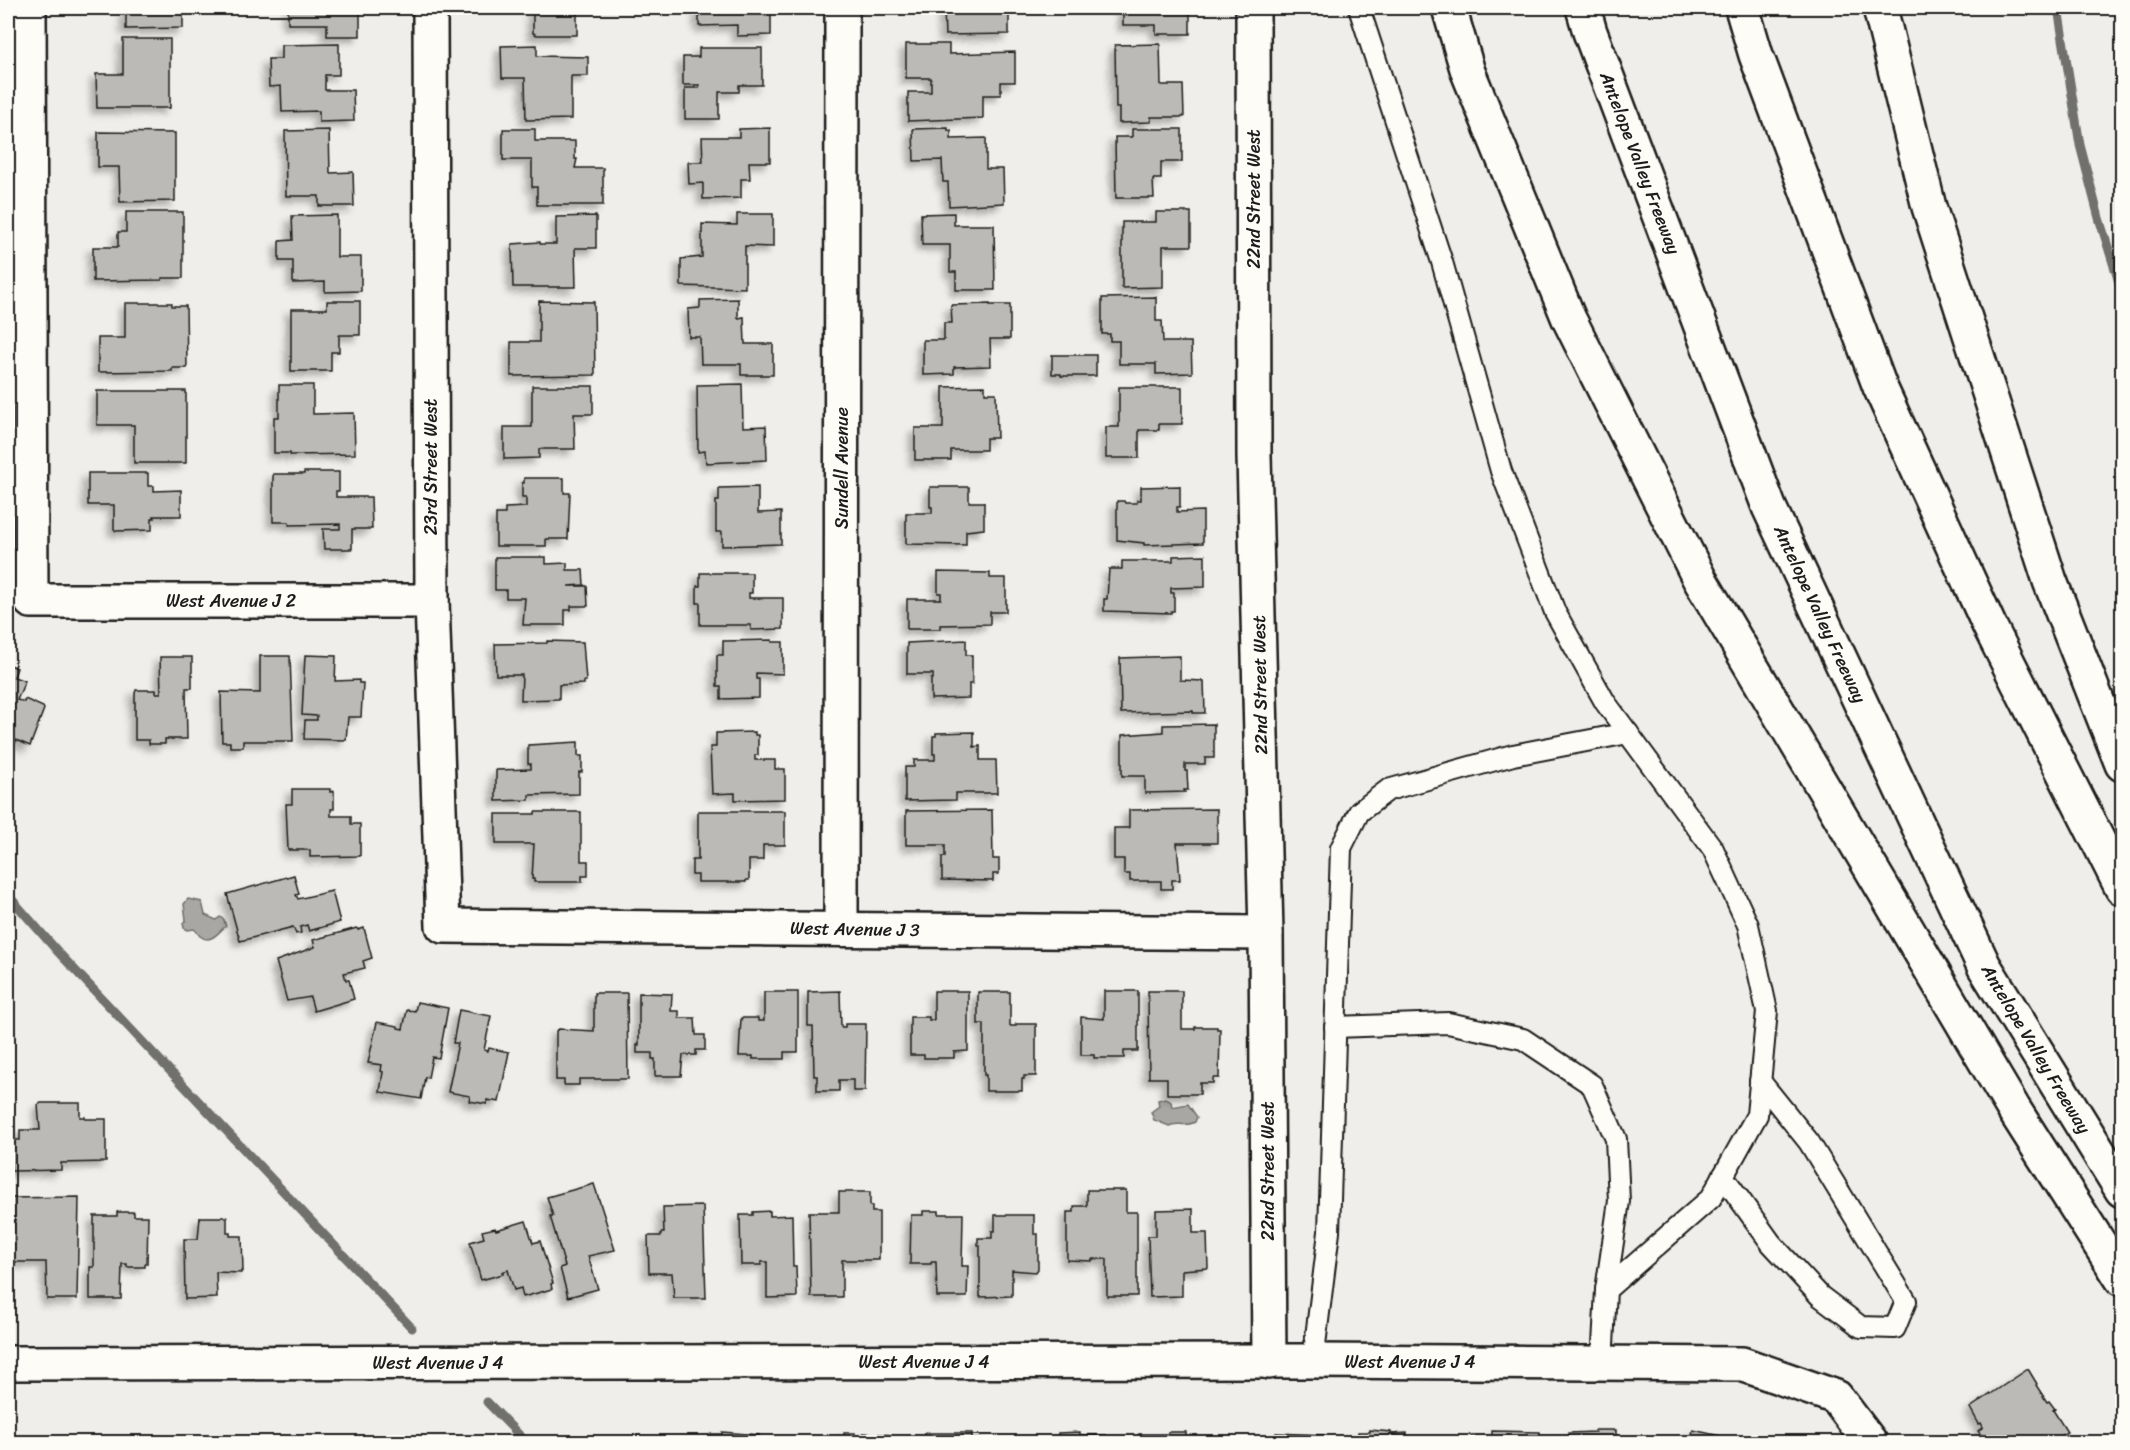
<svg xmlns="http://www.w3.org/2000/svg" width="2130" height="1450" font-family="Sriracha,sans-serif">
  <style>
    .water { fill: #a8a7a3; stroke: #706f6d; stroke-width: 1.5 }
    .lines { fill: none; stroke-linecap: round; stroke-linejoin: round }
    .stream { stroke: #706f6d; stroke-width: 9 }
    .building { fill: #bbbab6; stroke: #1c1c1c; stroke-width: 1.5; filter: url(#shadow) }
    .service-casing { stroke: #1c1c1c; stroke-width: 24 }
    .minor-casing { stroke: #1c1c1c; stroke-width: 38 }
    .motorway-casing { stroke: #1c1c1c; stroke-width: 38 }
    .service { stroke: #fdfcf7; stroke-width: 20 }
    .minor { stroke: #fdfcf7; stroke-width: 33 }
    .motorway { stroke: #fdfcf7; stroke-width: 33 }
    .labels { text-anchor: middle; stroke-width: 4.5; stroke-linejoin: round; paint-order: stroke }
    .street-label { font-size: 18px; fill: #1c1c1c; stroke: #fdfcf7 }
  </style>
  <defs>
    <filter id="shadow"><feDropShadow dx="-5.5" dy="5.5" stdDeviation="3" flood-color="#0004"/></filter>
  </defs>
  <rect width="100%" height="100%" fill="#f0eeea"/>
  <filter id="ink" filterUnits="userSpaceOnUse"><feTurbulence type="fractalNoise" baseFrequency=".0167" numOctaves="2"/><feDisplacementMap in="SourceGraphic" scale="12" xChannelSelector="R" yChannelSelector="G"/><feConvolveMatrix kernelMatrix="1 2 1 2 8 2 1 2 1" color-interpolation-filters="sRGB"/></filter>
  <g filter="url(#ink)">
    <!-- water -->
    <g class="water">
      <path d="M188 899 202 902 205 915 216 920 220 917 224 920 226 926C219 931 211 945 200 936 198 934 197 931 194 929L188 930 184 928 183 923 186 920 184 904Z"/>
      <path d="M1165 1098 1171 1102 1172 1107 1188 1104 1197 1117 1195 1122C1184 1128 1178 1121 1169 1126L1154 1120 1151 1112 1159 1106 1158 1100Z"/>
    </g>
    <g class="lines">
      <!-- stream -->
      <g class="stream">
        <polyline points="2058,8 2080,145 2099,218 2122,292"/>
        <polyline points="8,895 59,953 412,1328"/>
        <polyline points="487,1402 526,1442"/>
      </g>
    </g>
    <!-- building -->
    <g class="building">
      <polygon points="126,8 183,8 183,28 126,29"/>
      <polygon points="288,8 360,8 360,36 327,36 327,24 288,24"/>
      <polygon points="533,8 577,8 577,35 537,35 533,33"/>
      <polygon points="699,8 771,8 771,35 737,36 737,25 699,26"/>
      <polygon points="944,8 1009,8 1009,34 945,35"/>
      <polygon points="1123,8 1190,8 1190,34 1156,34 1156,25 1123,25"/>
      <polygon points="123,39 170,39 170,108 97,108 96,74 123,74"/>
      <polygon points="339,44 339,75 325,75 325,90 353,90 354,121 319,122 319,111 282,112 281,86 269,87 268,59 281,59 281,45"/>
      <polygon points="906,44 949,44 949,54 1015,52 1015,82 1001,82 1001,95 983,95 983,118 908,121 908,92 931,92 931,78 906,78"/>
      <polygon points="1160,44 1161,85 1183,85 1184,117 1151,117 1151,122 1119,123 1119,108 1116,108 1115,45"/>
      <polygon points="537,45 537,56 588,57 588,76 571,76 571,119 526,120 525,78 502,78 501,46"/>
      <polygon points="699,48 762,48 762,85 739,85 739,92 719,92 719,119 685,119 685,88 699,88 699,85 683,85 683,57 699,57"/>
      <polygon points="770,128 770,162 749,162 750,179 741,179 741,198 703,199 703,183 689,184 688,162 703,162 702,137 739,137 739,129"/>
      <polygon points="948,128 948,131 951,130 951,139 986,138 986,169 1003,169 1004,203 949,206 948,182 943,182 942,160 914,161 913,129"/>
      <polygon points="503,129 535,129 535,141 575,141 575,159 577,159 575,168 603,168 603,205 537,205 537,187 532,187 532,160 503,160"/>
      <polygon points="1132,129 1182,129 1182,162 1161,162 1161,179 1153,179 1154,198 1116,198 1115,137 1132,137"/>
      <polygon points="329,130 330,173 353,172 354,206 319,206 319,196 286,196 285,131"/>
      <polygon points="98,132 175,133 175,201 120,202 119,167 98,167"/>
      <polygon points="126,212 183,212 183,278 162,278 162,280 93,281 93,247 118,247 118,232 126,232"/>
      <polygon points="1156,212 1191,212 1191,246 1163,246 1163,287 1122,288 1122,222 1156,222"/>
      <polygon points="954,213 954,225 994,225 995,290 956,290 956,272 950,272 950,245 922,245 921,214"/>
      <polygon points="737,214 773,214 773,247 745,246 745,288 681,286 681,259 702,257 702,224 737,225"/>
      <polygon points="337,215 337,257 361,257 361,291 325,292 325,282 293,283 293,261 279,261 279,241 293,240 292,216"/>
      <polygon points="596,216 596,248 575,248 576,287 513,287 512,244 540,242 540,244 556,244 556,217"/>
      <polygon points="1156,297 1156,321 1162,321 1163,342 1191,342 1192,373 1156,374 1156,364 1119,364 1119,341 1110,341 1110,334 1102,334 1102,298"/>
      <polygon points="738,299 738,318 744,317 745,344 773,344 773,375 741,375 741,364 701,364 700,337 689,337 688,309 700,308 700,300"/>
      <polygon points="327,301 360,301 360,335 339,335 339,352 331,352 331,371 291,371 291,309 327,309"/>
      <polygon points="539,301 594,302 595,375 511,376 511,342 539,342"/>
      <polygon points="125,303 172,303 172,306 186,306 187,368 172,368 172,371 98,372 98,338 125,338"/>
      <polygon points="990,304 990,305 1010,305 1010,339 990,339 991,366 954,367 954,374 923,375 923,340 944,340 944,323 952,323 951,305"/>
      <polygon points="1052,355 1096,355 1096,376 1061,376 1061,374 1052,374"/>
      <polygon points="742,384 743,427 766,426 767,460 706,463 705,451 698,452 697,385"/>
      <polygon points="279,385 313,385 313,414 354,413 355,454 290,455 290,453 274,453 274,417 279,417"/>
      <polygon points="532,386 593,386 593,414 574,414 575,449 539,449 539,458 504,459 504,427 532,427"/>
      <polygon points="985,386 985,393 996,393 997,438 986,438 986,450 951,450 951,460 915,460 915,428 943,428 943,387"/>
      <polygon points="1119,387 1182,387 1182,424 1159,424 1159,430 1139,430 1139,458 1106,458 1106,427 1119,427"/>
      <polygon points="97,391 186,391 186,463 134,463 134,425 97,425"/>
      <polygon points="304,472 339,472 339,491 336,491 336,497 371,497 372,529 352,529 352,549 324,549 323,529 340,529 340,524 289,525 289,522 273,522 273,474 304,474"/>
      <polygon points="88,473 148,473 148,486 154,486 154,491 181,490 181,516 154,516 155,518 152,518 152,530 116,531 114,529 114,505 88,505"/>
      <polygon points="524,478 564,478 564,493 570,493 568,539 546,539 546,546 496,546 496,514 505,514 505,508 526,507 526,497 522,497 522,483 524,483"/>
      <polygon points="1180,486 1180,507 1177,507 1177,512 1203,511 1203,543 1144,545 1144,543 1117,540 1117,501 1124,501 1125,503 1137,503 1137,500 1141,500 1141,487"/>
      <polygon points="758,487 758,513 781,512 781,544 722,546 722,532 716,532 716,501 719,501 719,488"/>
      <polygon points="930,487 969,487 969,502 984,502 984,529 966,531 966,545 906,544 906,513 932,513 932,507 930,507"/>
      <polygon points="1205,555 1205,587 1171,588 1171,593 1174,593 1174,611 1171,611 1171,613 1104,611 1104,599 1107,599 1109,569 1122,569 1122,561 1173,561 1173,556"/>
      <polygon points="495,557 546,557 546,564 567,563 567,570 583,570 584,585 568,586 587,586 588,606 571,606 571,610 565,610 565,625 523,625 525,598 506,598 506,590 495,590"/>
      <polygon points="938,572 990,573 990,578 1006,578 1006,612 990,612 990,624 940,625 940,629 907,629 907,599 941,599 941,593 938,593"/>
      <polygon points="700,573 752,573 752,593 749,593 749,598 783,598 783,629 751,630 751,625 700,625 700,603 697,603 697,586 700,586"/>
      <polygon points="772,640 772,642 783,642 783,674 756,673 756,679 759,679 759,698 721,699 721,686 717,686 717,655 723,655 723,641"/>
      <polygon points="966,640 966,655 972,655 972,684 969,684 969,698 931,699 931,679 933,679 933,674 907,674 907,643"/>
      <polygon points="547,641 583,642 586,681 584,681 584,684 559,685 559,699 521,700 522,675 496,675 495,644 547,643"/>
      <polygon points="305,655 336,656 335,681 359,680 359,683 363,683 361,717 348,717 346,740 304,739 305,720 317,720 317,716 302,715"/>
      <polygon points="260,656 290,656 293,741 243,741 243,747 230,747 230,742 222,742 221,692 260,693"/>
      <polygon points="1180,656 1180,680 1204,681 1205,713 1193,713 1193,711 1121,713 1120,658"/>
      <polygon points="160,657 192,657 192,688 186,688 187,739 165,739 165,744 149,744 149,740 135,740 135,693 136,690 156,690 156,693 161,693"/>
      <polygon points="8,664 17,668 14,677 25,681 17,700 24,702 25,699 43,707 44,709 30,746 16,740 14,745 8,743"/>
      <polygon points="1214,724 1214,758 1205,758 1205,764 1185,764 1185,771 1187,771 1188,790 1184,790 1185,792 1145,793 1145,776 1122,776 1122,735 1163,732 1163,725"/>
      <polygon points="755,732 755,735 758,735 758,755 755,755 755,760 775,760 775,769 785,769 785,799 735,800 735,793 712,794 710,747 716,747 716,733"/>
      <polygon points="974,732 974,747 980,746 980,760 996,760 997,793 956,793 956,800 905,801 905,767 914,767 914,760 935,760 935,754 933,754 933,736 936,736 936,733"/>
      <polygon points="578,742 578,756 582,756 582,772 579,772 579,794 529,795 529,800 496,801 496,770 531,769 531,764 528,764 528,745"/>
      <polygon points="292,789 330,789 330,792 334,791 334,809 331,809 331,816 351,816 351,824 360,824 360,856 310,857 310,850 288,850 286,804 292,804"/>
      <polygon points="1217,809 1217,843 1177,843 1180,880 1172,880 1172,889 1161,889 1161,881 1130,881 1130,874 1124,874 1124,859 1114,859 1114,828 1129,828 1129,810"/>
      <polygon points="992,810 993,859 999,859 999,874 993,874 993,881 942,880 942,857 945,857 945,845 906,845 906,811"/>
      <polygon points="698,811 785,811 785,845 763,845 763,860 749,860 749,880 746,880 746,882 698,882 698,875 692,875 692,860 698,860"/>
      <polygon points="535,812 581,812 581,861 588,861 588,876 582,876 582,882 534,882 534,879 532,879 534,844 496,844 496,814 535,814"/>
      <polygon points="294,875 299,894 296,895 298,899 332,891 340,922 309,931 307,925 300,927 301,933 296,934 293,927 240,941 227,894"/>
      <polygon points="357,928 358,930 364,928 372,958 363,961 365,968 344,973 346,980 349,980 354,999 314,1011 310,997 287,1001 276,961 315,947 313,940"/>
      <polygon points="840,991 841,1027 845,1027 845,1024 866,1024 865,1091 853,1091 853,1080 839,1080 839,1091 817,1091 817,1076 814,1076 813,1026 808,1026 808,992"/>
      <polygon points="934,991 968,991 968,1051 954,1052 954,1058 924,1058 924,1055 910,1055 910,1017 929,1017 929,1020 934,1020"/>
      <polygon points="1104,991 1138,991 1138,1051 1124,1051 1124,1058 1094,1058 1094,1055 1081,1055 1081,1017 1104,1019"/>
      <polygon points="1148,991 1182,991 1182,1029 1195,1029 1195,1027 1217,1027 1217,1029 1220,1029 1219,1078 1213,1078 1213,1083 1200,1083 1200,1094 1167,1094 1167,1078 1149,1078"/>
      <polygon points="764,992 798,992 798,1052 784,1052 784,1059 753,1059 753,1056 739,1056 741,1018 758,1018 758,1021 764,1021"/>
      <polygon points="978,992 1010,992 1010,1026 1016,1026 1016,1024 1036,1024 1036,1076 1024,1076 1024,1079 1022,1079 1022,1091 986,1091 986,1075 984,1075 984,1024 978,1024"/>
      <polygon points="594,993 627,993 628,1079 579,1079 579,1085 564,1085 564,1080 556,1080 556,1031 559,1029 594,1031"/>
      <polygon points="639,993 672,994 671,1011 679,1011 679,1018 695,1018 696,1035 705,1035 705,1050 696,1050 696,1055 683,1055 681,1076 655,1076 655,1059 652,1059 652,1053 637,1053 637,1045 639,1045"/>
      <polygon points="417,1002 448,1008 439,1058 432,1057 428,1078 425,1077 421,1099 380,1092 383,1072 381,1071 382,1065 368,1063 377,1022 398,1026 398,1028 403,1029 407,1010 415,1011"/>
      <polygon points="459,1010 491,1016 484,1050 488,1051 489,1048 509,1052 499,1102 487,1100 487,1104 469,1101 470,1096 448,1092 458,1043 453,1043"/>
      <polygon points="41,1103 80,1103 80,1117 85,1117 85,1119 106,1119 106,1162 61,1163 61,1170 11,1171 11,1140 20,1140 20,1130 40,1130 38,1105"/>
      <polygon points="594,1184 615,1250 588,1256 598,1289 568,1297 560,1268 565,1266 550,1216 553,1216 547,1197"/>
      <polygon points="1087,1190 1126,1190 1126,1212 1137,1212 1137,1296 1107,1296 1107,1259 1092,1259 1092,1261 1067,1260 1067,1212 1074,1212 1074,1206 1087,1206"/>
      <polygon points="839,1192 870,1192 870,1206 872,1206 872,1212 879,1212 879,1260 842,1260 842,1297 811,1297 809,1212 839,1212"/>
      <polygon points="79,1197 77,1299 47,1299 46,1262 8,1262 8,1198"/>
      <polygon points="703,1206 706,1298 674,1298 672,1273 649,1273 648,1236 661,1236 661,1233 664,1233 663,1207"/>
      <polygon points="1193,1209 1193,1233 1207,1233 1208,1268 1182,1270 1182,1296 1150,1297 1148,1236 1156,1236 1156,1210"/>
      <polygon points="770,1211 770,1216 792,1215 793,1266 796,1266 797,1297 767,1298 767,1262 761,1262 761,1265 741,1265 740,1215 753,1215 753,1212"/>
      <polygon points="923,1211 939,1211 939,1214 963,1214 962,1266 968,1266 967,1297 937,1297 936,1262 931,1262 931,1264 910,1264 911,1215 923,1215"/>
      <polygon points="117,1212 134,1212 134,1216 148,1216 147,1264 145,1264 145,1267 127,1267 127,1264 122,1264 121,1299 90,1299 90,1267 94,1267 94,1216 117,1216"/>
      <polygon points="995,1215 1034,1215 1034,1234 1038,1234 1038,1269 1036,1272 1012,1270 1012,1296 980,1297 980,1245 978,1245 978,1238 992,1238 992,1231 995,1231"/>
      <polygon points="200,1217 227,1217 227,1233 230,1233 230,1236 242,1236 243,1271 241,1271 241,1273 216,1272 217,1298 185,1299 184,1239 198,1239"/>
      <polygon points="526,1221 533,1243 540,1241 553,1283 551,1284 552,1289 523,1297 521,1288 514,1290 508,1270 502,1272 503,1274 481,1280 470,1242 484,1238 482,1231 495,1228 496,1230"/>
      <polygon points="2028,1369 2037,1384 2036,1385 2047,1402 2049,1401 2055,1409 2053,1410 2067,1432 2050,1442 1986,1442 1978,1431 1983,1427 1981,1423 1979,1424 1970,1408"/>
      <polygon points="1370,1430 1391,1432 1391,1434 1407,1433 1407,1442 1359,1442 1358,1432 1370,1432"/>
      <polygon points="1595,1430 1616,1430 1616,1442 1569,1442 1569,1433 1595,1432"/>
      <polygon points="1693,1430 1725,1437 1724,1439 1739,1442 1690,1442"/>
      <polygon points="1492,1431 1540,1432 1540,1442 1471,1442 1471,1437 1492,1437"/>
      <polygon points="722,1432 759,1435 759,1442 711,1442 711,1434 722,1434"/>
      <polygon points="1080,1432 1080,1435 1106,1435 1106,1442 1058,1442 1058,1433"/>
      <polygon points="1168,1432 1186,1432 1186,1442 1139,1442 1139,1434 1168,1434"/>
      <polygon points="844,1433 855,1433 855,1436 863,1436 863,1433 892,1435 892,1442 844,1442"/>
      <polygon points="924,1433 972,1433 972,1439 994,1439 994,1442 924,1442"/>
      <polygon points="1276,1433 1324,1435 1324,1442 1276,1442"/>
    </g>
    <g class="lines">
      <!-- service casing -->
      <g class="service-casing">
        <g id="service">
          <polyline points="1359,8 1442,262 1501,471 1555,612 1605,702 1713,849 1748,925 1767,1011 1757,1115 1711,1198 1606,1290 1602,1363"/>
          <polyline points="1335,1027 1448,1023 1523,1039 1592,1085 1616,1139 1619,1201 1606,1290"/>
          <polyline points="1723,1176 1771,1243 1820,1296 1861,1327 1895,1328 1906,1301 1809,1142 1760,1081"/>
          <polyline points="1313,1361 1329,1232 1341,848 1359,812 1388,790 1513,755 1628,733"/>
        </g>
      </g>
      <!-- minor casing -->
      <g class="minor-casing">
        <g id="minor">
          <polyline points="29,8 31,601 432,601"/>
          <polyline points="430,8 432,601 443,926 1266,933"/>
          <polyline points="1253,8 1254,456 1266,933 1269,1362"/>
          <polyline points="841,929 842,8"/>
          <polyline points="8,1363 1313,1361 1742,1364 1836,1397 1870,1442"/>
        </g>
      </g>
      <!-- motorway casing -->
      <g class="motorway-casing">
        <g id="motorway">
          <polyline points="1449,8 1468,72 1569,319 1699,578 2013,1108 2122,1279"/>
          <polyline points="1583,8 1590,32 1769,507 1984,966 2122,1190"/>
          <polyline points="1742,8 1756,55 1880,387 1989,625 2122,888"/>
          <polyline points="1880,8 1929,207 2050,581 2122,764"/>
        </g>
      </g>
      <!-- service -->
      <use href="#service" class="service"/>
      <!-- minor -->
      <use href="#minor" class="minor"/>
      <!-- motorway -->
      <use href="#motorway" class="motorway"/>
    </g>
  </g>
  <g class="labels">
    <!-- street labels -->
    <g class="street-label">
      <text transform="translate(1640 163) rotate(69)" y="6">Antelope Valley Freeway</text>
      <text transform="translate(1254 199) rotate(-90)" y="6">22nd Street West</text>
      <text transform="translate(431 467) rotate(-90)" y="6">23rd Street West</text>
      <text transform="translate(842 468) rotate(-90)" y="6">Sundell Avenue</text>
      <text x="231" y="607">West Avenue J 2</text>
      <text transform="translate(1820 614) rotate(65)" y="6">Antelope Valley Freeway</text>
      <text transform="translate(1260 685) rotate(-91)" y="6">22nd Street West</text>
      <text transform="translate(855 929) rotate(1)" y="6">West Avenue J 3</text>
      <text transform="translate(2036 1049) rotate(59)" y="6">Antelope Valley Freeway</text>
      <text transform="translate(1268 1171) rotate(-90)" y="6">22nd Street West</text>
      <text x="924" y="1368">West Avenue J 4</text>
      <text x="1410" y="1368">West Avenue J 4</text>
      <text x="438" y="1369">West Avenue J 4</text>
    </g>
  </g>
  <!-- margin -->
  <rect width="2130" height="1450" fill="none" stroke="#fdfcf7" stroke-width="30"/>
  <rect x="15" y="15" width="2100" height="1420" fill="none" stroke="#1c1c1c" stroke-width="2" filter="url(#ink)"/>
</svg>
